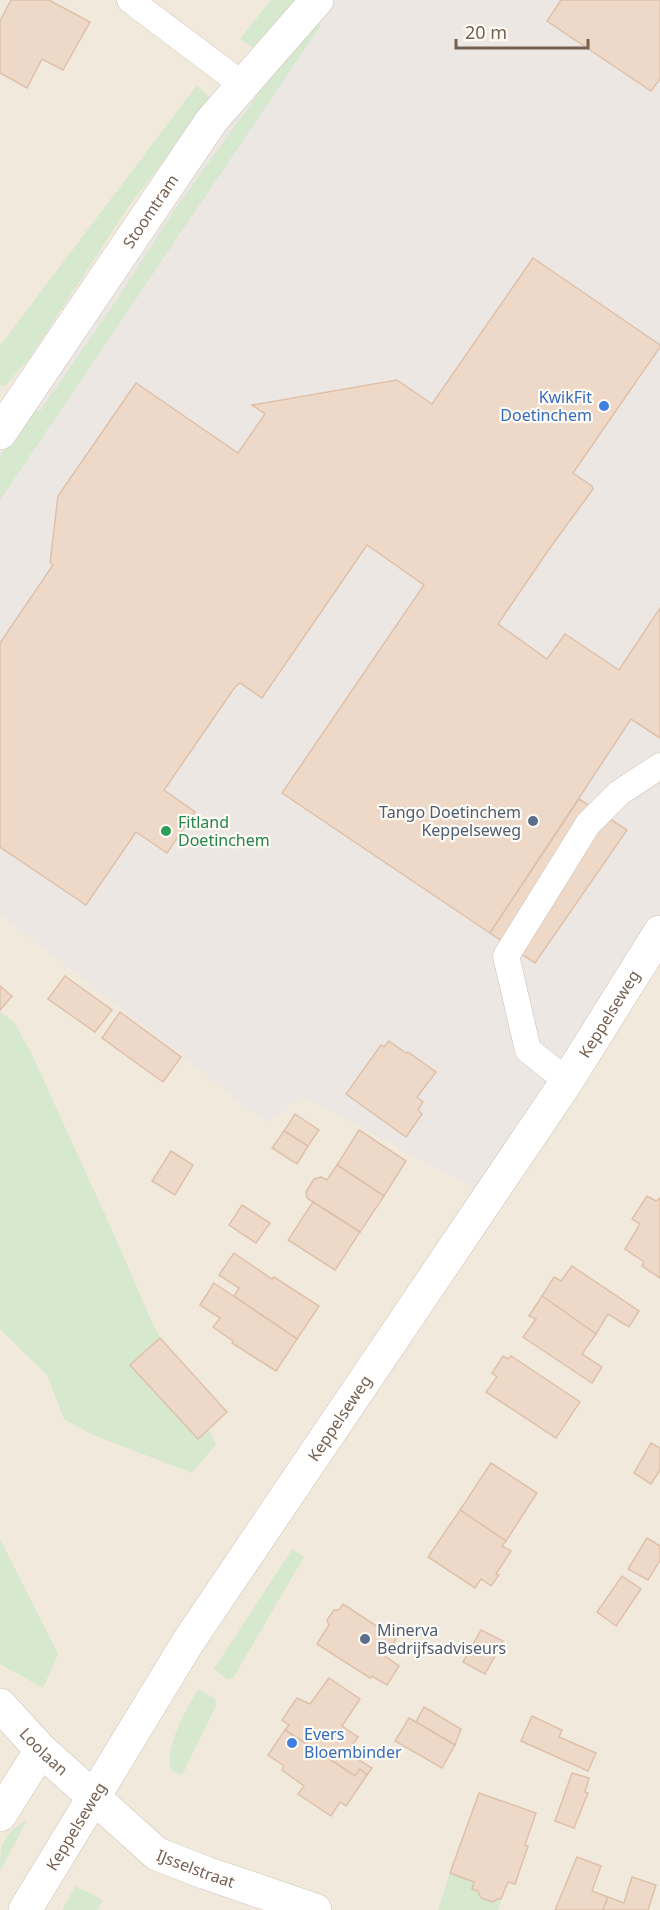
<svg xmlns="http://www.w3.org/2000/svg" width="660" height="1910" font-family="'Noto Sans',sans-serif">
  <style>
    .residential { fill: #f2e9dd }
    .industrial { fill: #ece7e2 }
    .green { fill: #d6e8cd }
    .building { fill: #eed9c8; stroke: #dec1aa; stroke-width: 1.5 }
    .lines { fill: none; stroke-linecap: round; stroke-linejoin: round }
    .service-casing { stroke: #cdc0b4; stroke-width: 27 }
    .minor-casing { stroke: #cdc0b4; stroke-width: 34 }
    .secondary-casing { stroke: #cfc1b2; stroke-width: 34 }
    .service { stroke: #fff; stroke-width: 26 }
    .minor { stroke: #fff; stroke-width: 33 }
    .secondary { stroke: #fff; stroke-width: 33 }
    .shop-dot { fill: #3f7fe0; stroke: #fefaf4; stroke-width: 2 }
    .service-dot { fill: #5c6f8a; stroke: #fefaf4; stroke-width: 2 }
    .leisure-dot { fill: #2e9e5b; stroke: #fefaf4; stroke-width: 2 }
    .labels { text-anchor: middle; stroke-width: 4.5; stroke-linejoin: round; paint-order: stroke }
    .street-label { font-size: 16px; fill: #756052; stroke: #fefaf4 }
    .shop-label { font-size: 16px; fill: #366cbe; stroke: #fefaf4; text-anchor: end }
    .service-label { font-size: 16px; fill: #4e5e75; stroke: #fefaf4; text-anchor: end }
    .leisure-label { font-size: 16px; fill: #27864d; stroke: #fefaf4; text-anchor: start }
  </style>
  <rect width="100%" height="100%" fill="#fbf7ee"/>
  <!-- residential -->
  <rect class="residential" x="0" y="0" width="660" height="1910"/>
  <!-- industrial -->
  <polygon class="industrial" points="321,0 660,0 660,955 498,1200 302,1096 267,1123 0,914 0,431"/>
  <!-- green -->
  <g class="green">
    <polygon points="271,0 300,0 257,50 240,39"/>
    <polygon points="309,23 321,25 0,500 0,456 33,407 40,411 122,292 173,212"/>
    <polygon points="197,85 211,99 129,206 30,357 6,385 0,386 0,346"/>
    <polygon points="0,1012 14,1022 33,1057 112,1230 150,1318 216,1444 192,1473 91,1434 64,1419 47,1375 0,1329"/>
    <polygon points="0,1539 58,1654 43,1688 0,1664"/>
    <polygon points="292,1549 304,1557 233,1678 227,1679 214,1669"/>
    <path d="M198 1689 215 1699 216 1706 182 1775 172 1771C162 1750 188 1707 198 1689Z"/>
    <path d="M23 1822H26L0 1871C0 1845 1 1838 23 1822Z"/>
    <polygon points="450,1873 474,1882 472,1889 478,1891 481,1898 492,1902 498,1899 501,1900 498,1910 438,1910"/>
    <polygon points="76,1886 103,1900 97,1910 62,1910"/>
  </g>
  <!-- building -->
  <g class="building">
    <polygon points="11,0 49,0 90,22 63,70 42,59 27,88 0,73 0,21"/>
    <polygon points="561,0 660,0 660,79 651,91 547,21"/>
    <polygon points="533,258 660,345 660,347 573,473 592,486 593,489 547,552 498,624 547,659 565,634 619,670 660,608 660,738 631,719 490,933 282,793 424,585 367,545 262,698 240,683 235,687 164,790 195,812 167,853 136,832 86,905 0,847 0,643 53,565 50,563 58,496 136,383 238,453 265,414 252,405 397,380 432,404"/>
    <polygon points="579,799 627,830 535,963 490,933"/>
    <polygon points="65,976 112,1010 95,1032 48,999"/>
    <polygon points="0,986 12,996 0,1010"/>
    <polygon points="120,1012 181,1057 163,1082 102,1038"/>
    <polygon points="389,1041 406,1053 408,1052 436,1072 417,1097 423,1102 418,1110 422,1114 406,1137 346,1094 381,1045 384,1047"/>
    <polygon points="295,1114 319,1130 308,1146 284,1131"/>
    <polygon points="359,1130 406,1161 384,1196 337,1165"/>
    <polygon points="284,1131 308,1146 297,1164 272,1148"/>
    <polygon points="171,1151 193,1165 175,1195 152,1181"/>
    <polygon points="337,1165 384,1196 360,1232 307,1198 306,1192 314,1179 321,1177 327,1180"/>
    <polygon points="647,1196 656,1201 660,1198 660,1278 642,1266 644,1262 625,1249 640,1224 632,1219"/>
    <polygon points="313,1202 360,1232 335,1270 288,1240"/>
    <polygon points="242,1205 270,1223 256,1243 229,1225"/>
    <polygon points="234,1253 272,1279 274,1277 319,1306 297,1339 234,1296 239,1288 219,1275"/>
    <polygon points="572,1266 639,1311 629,1327 608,1314 596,1334 542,1296 554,1277 561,1281"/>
    <polygon points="214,1283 297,1339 276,1371 232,1343 233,1341 213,1327 220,1318 200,1305"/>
    <polygon points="542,1296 596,1334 582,1354 602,1367 592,1383 523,1337 536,1319 529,1316"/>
    <polygon points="160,1338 227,1412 198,1439 130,1365"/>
    <polygon points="503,1356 508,1359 511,1356 580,1402 556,1438 486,1392 497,1377 492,1373"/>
    <polygon points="651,1443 660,1448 660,1470 651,1484 634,1473"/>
    <polygon points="491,1463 537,1493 506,1541 460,1510"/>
    <polygon points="460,1510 506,1541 502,1546 511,1551 496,1574 499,1575 491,1586 481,1579 475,1588 428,1557"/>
    <polygon points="647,1538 660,1546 660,1560 648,1580 628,1569"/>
    <polygon points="622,1576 641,1589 616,1626 597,1612"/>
    <polygon points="343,1604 396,1639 385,1656 399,1666 387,1685 372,1676 370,1678 317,1644 329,1625 327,1620 334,1610 339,1610"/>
    <polygon points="481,1630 503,1641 485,1674 463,1662"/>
    <polygon points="329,1678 360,1699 342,1726 358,1737 347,1753 372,1768 367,1775 360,1769 355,1776 285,1730 289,1725 282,1720 297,1698 310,1704"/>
    <polygon points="424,1707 461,1729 455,1745 416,1722"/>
    <polygon points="532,1716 562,1730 559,1737 596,1753 588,1771 521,1741"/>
    <polygon points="409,1718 455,1745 442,1768 395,1741"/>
    <polygon points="285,1730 355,1776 360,1769 367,1775 346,1806 340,1802 331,1816 298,1794 304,1786 282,1770 284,1766 268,1755"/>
    <polygon points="572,1773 589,1778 585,1792 588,1793 574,1828 555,1821"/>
    <polygon points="479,1793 536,1813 525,1845 528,1846 515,1884 508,1882 501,1899 498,1899 492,1902 481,1898 478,1891 472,1889 474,1882 450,1873"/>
    <polygon points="577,1857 601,1866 592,1891 608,1897 603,1910 555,1910"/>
    <polygon points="632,1877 656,1885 648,1910 603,1910 608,1897 624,1903"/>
  </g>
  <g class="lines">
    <!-- service casing -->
    <g class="service-casing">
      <g id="service">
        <polyline points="130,0 243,85"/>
        <polyline points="567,1081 528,1050 506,956 588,824 619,793 660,766"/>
      </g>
    </g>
    <!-- minor casing -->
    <g class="minor-casing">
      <g id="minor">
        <path id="s1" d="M0 433 212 120 317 0"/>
        <path id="s2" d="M0 1705 41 1750 157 1854 206 1873 315 1910"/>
        <polyline points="0,1815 41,1750"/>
      </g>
    </g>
    <!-- secondary casing -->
    <g class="secondary-casing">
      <g id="secondary">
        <path id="s3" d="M25 1910 188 1642 567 1081 660 932"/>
      </g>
    </g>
    <!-- service -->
    <use href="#service" class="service"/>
    <!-- minor -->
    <use href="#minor" class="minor"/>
    <!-- secondary -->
    <use href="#secondary" class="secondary"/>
  </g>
  <!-- markers -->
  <g class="shop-dot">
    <circle cx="604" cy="406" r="6"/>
    <circle cx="292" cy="1743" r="6"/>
  </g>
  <g class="service-dot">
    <circle cx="533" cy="821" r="6"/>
    <circle cx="365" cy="1639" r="6"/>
  </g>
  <circle class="leisure-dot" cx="166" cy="831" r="6"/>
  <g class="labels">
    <!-- street labels -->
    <g class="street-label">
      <text dy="6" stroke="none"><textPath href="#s1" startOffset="268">Stoomtram</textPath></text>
      <text dy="6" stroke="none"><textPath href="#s3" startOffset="1070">Keppelseweg</textPath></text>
      <text dy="6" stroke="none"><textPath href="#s3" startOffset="584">Keppelseweg</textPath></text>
      <text dy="6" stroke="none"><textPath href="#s2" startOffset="64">Loolaan</textPath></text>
      <text dy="6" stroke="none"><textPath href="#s3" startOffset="98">Keppelseweg</textPath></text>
      <text dy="6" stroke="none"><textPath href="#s2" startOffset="258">IJsselstraat</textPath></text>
    </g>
    <!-- shop labels -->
    <g class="shop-label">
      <text x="592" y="403">KwikFit<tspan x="592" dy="18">Doetinchem</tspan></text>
      <text x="304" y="1740" text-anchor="start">Evers<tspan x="304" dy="18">Bloembinder</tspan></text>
    </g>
    <!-- service labels -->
    <g class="service-label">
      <text x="521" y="818">Tango Doetinchem<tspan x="521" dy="18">Keppelseweg</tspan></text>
      <text x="377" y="1636" text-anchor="start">Minerva<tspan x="377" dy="18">Bedrijfsadviseurs</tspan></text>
    </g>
    <!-- leisure labels -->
    <g class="leisure-label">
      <text x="178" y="828">Fitland<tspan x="178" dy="18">Doetinchem</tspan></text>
    </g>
  </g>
  <!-- scale -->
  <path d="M456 39v9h132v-9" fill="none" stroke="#756052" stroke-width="3"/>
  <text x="465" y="39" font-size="18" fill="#756052" stroke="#fefaf4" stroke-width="4.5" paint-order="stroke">20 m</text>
</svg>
